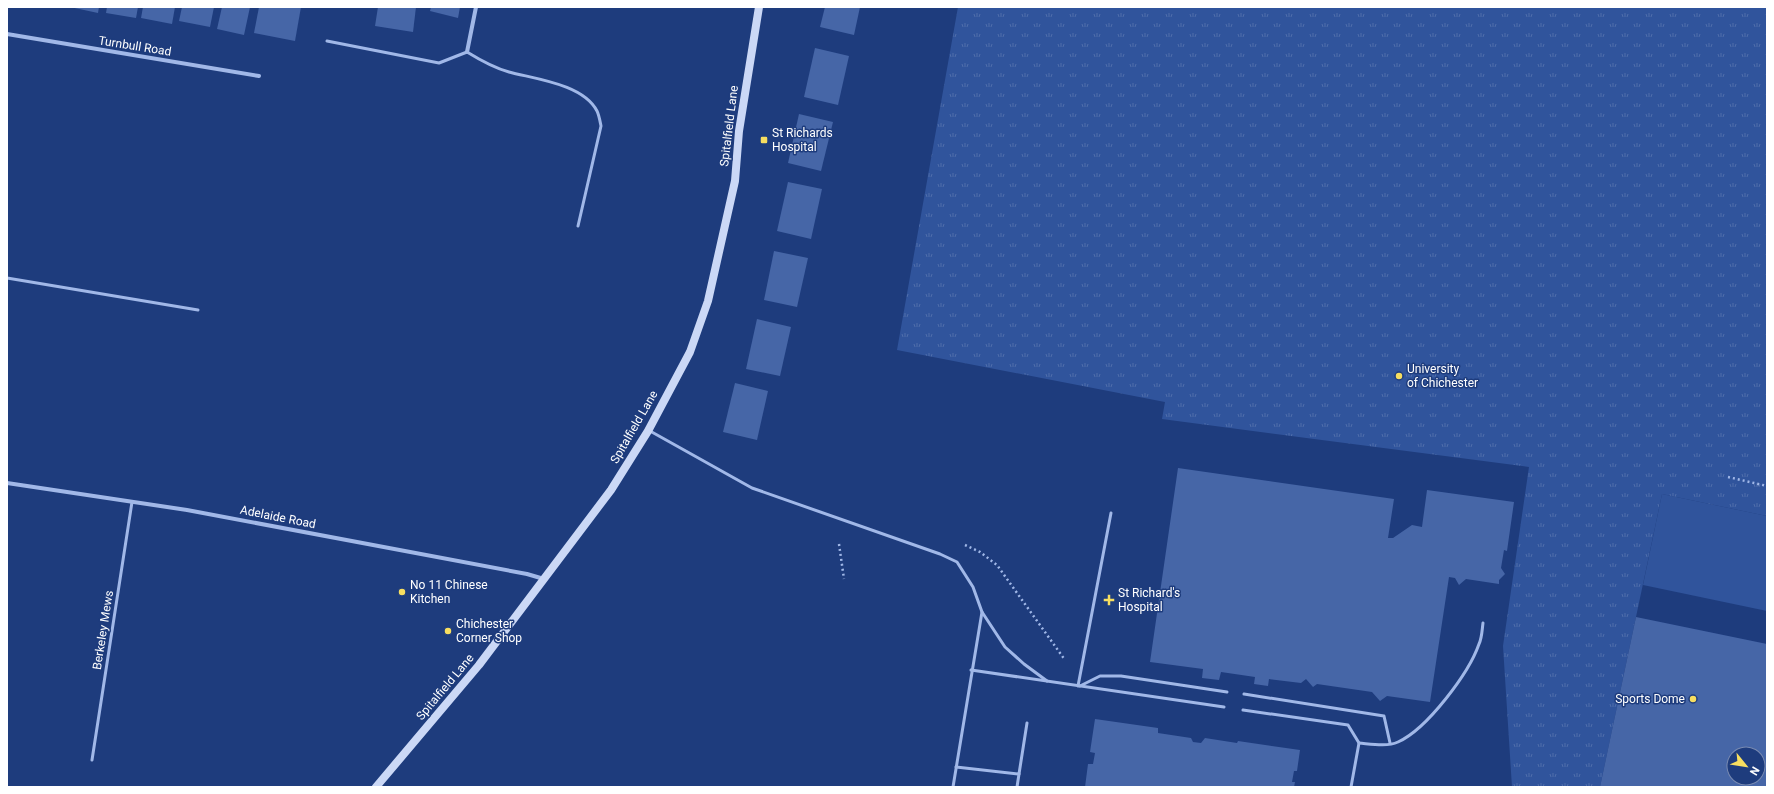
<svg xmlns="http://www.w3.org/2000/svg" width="1774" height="794" font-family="Roboto,sans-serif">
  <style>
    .grass { fill: #30549c }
    .park { fill: url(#park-tufts) }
    .building { fill: #4666a7; fill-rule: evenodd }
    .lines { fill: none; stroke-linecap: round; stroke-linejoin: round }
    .path { stroke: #a1b8e8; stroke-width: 2.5; stroke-dasharray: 2 3; stroke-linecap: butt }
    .service { stroke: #a1b8e8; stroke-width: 3 }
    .minor { stroke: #a1b8e8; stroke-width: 4 }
    .secondary { stroke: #cbd8f6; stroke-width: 8 }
    .poi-dot { fill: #f7de60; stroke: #1e3c7d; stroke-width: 1.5 }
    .labels { text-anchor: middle; stroke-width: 3; stroke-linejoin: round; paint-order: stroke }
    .street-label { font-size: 12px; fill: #fff; stroke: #1e3c7d }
    .poi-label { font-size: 12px; fill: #fff; stroke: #1e3c7d; text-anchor: start }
  </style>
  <defs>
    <pattern id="park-tufts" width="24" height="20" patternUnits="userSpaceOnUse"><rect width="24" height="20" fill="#30549c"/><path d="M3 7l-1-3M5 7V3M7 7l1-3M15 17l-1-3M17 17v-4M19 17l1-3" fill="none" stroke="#4f6eab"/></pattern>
  </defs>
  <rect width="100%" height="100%" fill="#1e3c7d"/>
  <!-- grass -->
  <polygon class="grass" points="1662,494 1767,516 1767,611 1643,585"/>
  <!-- park -->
  <polygon class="park" points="958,7 1767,7 1767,516 1662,494 1600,787 1512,787 1503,646 1529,467 1162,419 1165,402 897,350"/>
  <!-- building -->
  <g class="building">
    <polygon points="70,7 99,7 98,13"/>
    <polygon points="107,7 138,7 136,18 106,13"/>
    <polygon points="143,7 175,7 172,24 141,18"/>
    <polygon points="182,7 214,7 210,27 179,21"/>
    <polygon points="222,7 250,7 244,35 217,29"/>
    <polygon points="259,7 301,7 295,41 254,33"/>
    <polygon points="378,7 416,7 413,32 375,26"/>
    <polygon points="431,7 460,7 458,18 430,11"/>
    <polygon points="825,7 860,7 854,35 820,27"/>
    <polygon points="815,48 849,56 838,105 804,97"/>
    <polygon points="799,114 833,122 821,171 788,163"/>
    <polygon points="788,182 822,189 811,239 777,231"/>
    <polygon points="774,251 808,258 797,307 764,300"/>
    <polygon points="757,319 791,327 780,376 746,369"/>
    <polygon points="735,383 768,391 757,440 723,432"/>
    <polygon points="1178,468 1394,499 1388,538 1393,538 1412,525 1422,527 1427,490 1514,502 1507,551 1504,550 1501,568 1505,574 1499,580 1499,584 1466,579 1459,585 1455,578 1449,577 1430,702 1387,696 1380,701 1372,692 1317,684 1313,687 1306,679 1301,683 1269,679 1268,686 1254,684 1255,677 1221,672 1219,680 1202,678 1203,669 1150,662"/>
    <path d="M1636 617 1767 644V787H1600ZM1734 754H1758V778H1734Z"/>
    <polygon points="1095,719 1158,728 1158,733 1191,738 1193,742 1201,743 1205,738 1237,743 1238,741 1300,750 1297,771 1294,771 1292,782 1295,782 1294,787 1085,787 1088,764 1093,764 1095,753 1090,752"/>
  </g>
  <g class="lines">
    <!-- path -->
    <g class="path">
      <polyline points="1728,477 1767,486"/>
      <polyline points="839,544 844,579"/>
      <polyline points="965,545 980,552 997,565 1065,660"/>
    </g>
    <!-- service -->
    <g class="service">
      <path d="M327 41 439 63 467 52C480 60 494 68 509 72 535 79 583 84 597 111 599 115 600 121 601 126L578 226"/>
      <polyline points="7,278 198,310"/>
      <polyline points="650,431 752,488 940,554 957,562 973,587 982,612 953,787"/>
      <polyline points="982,612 1005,647 1024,664 1047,681"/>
      <polyline points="971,670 1224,707"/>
      <polyline points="1078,686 1111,513"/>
      <polyline points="1080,686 1100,676 1121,676 1227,692"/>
      <polyline points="1244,694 1384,716 1390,743"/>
      <polyline points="1243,710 1348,725 1359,743 1351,787"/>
      <path d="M1359 743C1371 744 1387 747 1398 742 1427 729 1469 673 1479 644 1482 638 1482 630 1483 623"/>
      <polyline points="92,760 132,502"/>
      <polyline points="956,767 1019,774 1027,723"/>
      <polyline points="1017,787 1019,774"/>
    </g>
    <!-- minor -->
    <g class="minor">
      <polyline points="7,34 259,76"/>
      <polyline points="467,52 476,7"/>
      <polyline points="7,483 187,510 527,574 544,579"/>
    </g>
    <!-- secondary -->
    <polyline class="secondary" points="376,787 479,665 611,490 648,431 690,352 708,301 735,181 739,131 759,7"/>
  </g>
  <!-- markers -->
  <g class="poi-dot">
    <rect x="760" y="136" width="8" height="8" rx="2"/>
    <circle cx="1399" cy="376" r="4"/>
    <circle cx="402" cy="592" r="4"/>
    <path d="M1107 594h4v4h4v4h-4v4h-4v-4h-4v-4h4z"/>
    <circle cx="448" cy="631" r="4"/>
    <circle cx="1693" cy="699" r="4"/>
  </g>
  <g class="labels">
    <!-- street labels -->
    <g class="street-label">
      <text transform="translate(135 46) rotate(9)" y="4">Turnbull Road</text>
      <text transform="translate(729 126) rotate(-83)" y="4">Spitalfield Lane</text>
      <text transform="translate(634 427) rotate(-60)" y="4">Spitalfield Lane</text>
      <text transform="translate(278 517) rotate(11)" y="4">Adelaide Road</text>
      <text transform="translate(103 630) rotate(-81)" y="4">Berkeley Mews</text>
      <text transform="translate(445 687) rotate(-50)" y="4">Spitalfield Lane</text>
    </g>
    <!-- poi labels -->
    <g class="poi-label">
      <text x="772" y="137">St Richards<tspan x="772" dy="14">Hospital</tspan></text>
      <text x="1407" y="373">University<tspan x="1407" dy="14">of Chichester</tspan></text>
      <text x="410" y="589">No 11 Chinese<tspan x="410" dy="14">Kitchen</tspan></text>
      <text x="1118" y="597">St Richard's<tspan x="1118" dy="14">Hospital</tspan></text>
      <text x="456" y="628">Chichester<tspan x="456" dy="14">Corner Shop</tspan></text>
      <text x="1685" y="703" text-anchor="end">Sports Dome</text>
    </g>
  </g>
  <!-- border -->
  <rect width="1774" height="794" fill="none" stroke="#ffffff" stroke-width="16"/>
  <!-- north arrow -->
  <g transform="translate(1746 766) rotate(120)"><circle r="19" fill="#1e3c7d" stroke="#788ab1"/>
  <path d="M0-3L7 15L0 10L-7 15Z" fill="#f7de60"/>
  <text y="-6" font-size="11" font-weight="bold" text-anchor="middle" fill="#ffffff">N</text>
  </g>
</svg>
